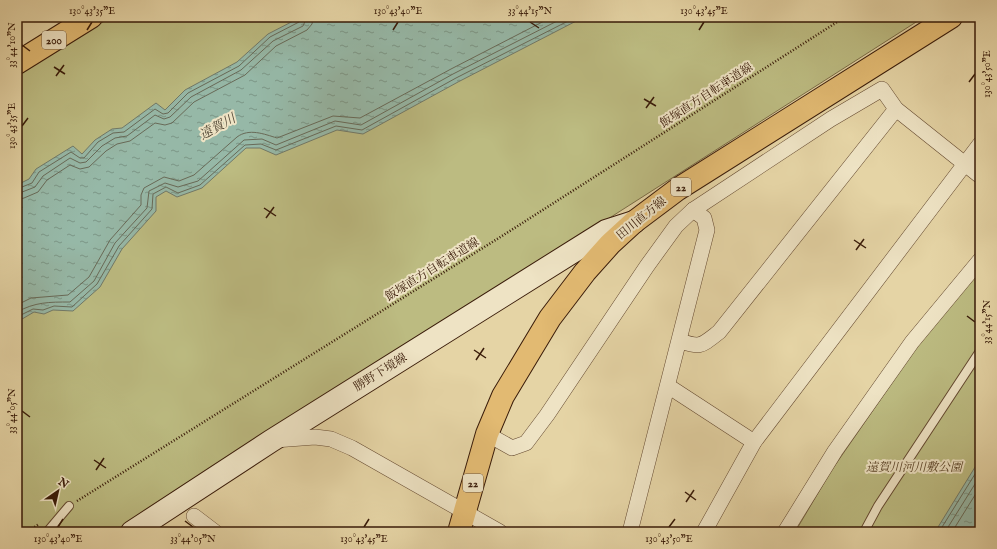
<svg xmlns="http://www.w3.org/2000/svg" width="997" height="549" font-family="'IM FELL English','Noto Serif JP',serif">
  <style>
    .park { fill: #bcbb81; stroke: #7a6b45 }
    .water { fill: url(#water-ripples); stroke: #717968 }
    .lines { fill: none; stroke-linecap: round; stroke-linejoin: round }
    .shore { stroke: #686a58; stroke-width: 1 }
    .service-casing { stroke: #644930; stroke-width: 10 }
    .minor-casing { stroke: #644930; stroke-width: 16 }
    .secondary-casing { stroke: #391b09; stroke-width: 24 }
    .primary-casing { stroke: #391b09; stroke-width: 24 }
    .trunk-casing { stroke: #391b09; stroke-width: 24 }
    .path { stroke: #391b09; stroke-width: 2.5; stroke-dasharray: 1 2; stroke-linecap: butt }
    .service { stroke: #eee3c4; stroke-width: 8 }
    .minor { stroke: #eee3c4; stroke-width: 15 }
    .secondary { stroke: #eee3c4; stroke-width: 22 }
    .primary { stroke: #e2ba72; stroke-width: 22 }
    .trunk { stroke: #e2ba72; stroke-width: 22 }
    .ticks { fill: none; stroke: #391b09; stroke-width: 1.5 }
    .labels { text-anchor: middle; stroke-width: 4; stroke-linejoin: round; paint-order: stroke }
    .shield { fill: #eee3c4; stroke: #6f5741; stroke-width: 1 }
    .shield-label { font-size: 11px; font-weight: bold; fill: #391b09 }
    .street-label { font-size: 12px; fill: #391b09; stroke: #eee3c4 }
    .park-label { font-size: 12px; font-style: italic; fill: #5a4327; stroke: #eee3c4 }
    .water-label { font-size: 13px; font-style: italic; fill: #554a38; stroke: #eee3c4 }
    .neatline { fill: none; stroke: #391b09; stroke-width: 1.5 }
    .ticks-label { font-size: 10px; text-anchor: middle; fill: #391b09 }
  </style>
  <defs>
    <pattern id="water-ripples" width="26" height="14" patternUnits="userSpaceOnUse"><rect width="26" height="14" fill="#96b8a7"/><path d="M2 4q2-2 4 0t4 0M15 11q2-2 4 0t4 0" fill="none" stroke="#7b9586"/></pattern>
  </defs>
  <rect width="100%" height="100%" fill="#e5d4a5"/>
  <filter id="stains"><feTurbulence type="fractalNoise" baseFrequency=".005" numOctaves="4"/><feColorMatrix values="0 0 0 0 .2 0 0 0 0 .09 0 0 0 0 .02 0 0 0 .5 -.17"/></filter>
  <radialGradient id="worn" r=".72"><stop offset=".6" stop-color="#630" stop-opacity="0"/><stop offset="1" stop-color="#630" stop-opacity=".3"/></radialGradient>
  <!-- park -->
  <g class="park">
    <polygon points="111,17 924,17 118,532 17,532 17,75"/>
    <polygon points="980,268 980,532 795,532 831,471 914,351"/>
  </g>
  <!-- water -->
  <g class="water">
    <polygon points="301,17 584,17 458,82 363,134 337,130 276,155 260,148 246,148 202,188 177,197 166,191 156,197 156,211 122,249 100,287 73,311 53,310 44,314 34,312 17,322 17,185 29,179 36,169 73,146 82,154 95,140 112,129 122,128 156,103 165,110 185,90 237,62 268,34"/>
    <polygon points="980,459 980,532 935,532"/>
  </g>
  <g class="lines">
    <!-- shore -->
    <g class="shore">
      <polyline points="17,189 32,183 39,172 71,152 80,158 84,158 98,142 113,133 124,132 155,109 163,114 168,113 188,93 239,66 270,37 299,22 302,17"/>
      <polyline points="17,194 35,187 43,176 70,158 80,163 86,162 102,146 115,138 127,136 155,115 164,119 170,117 191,97 241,70 273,41 303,26 307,17"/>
      <polyline points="17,200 24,198 38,192 47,180 70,165 80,169 89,167 106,151 117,144 130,141 155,123 165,125 172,123 194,102 245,75 276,46 307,30 312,24 313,17"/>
      <path d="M17 305 31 298 68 295 89 277 110 240 141 205V195L144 188 164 177 179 181 194 175 237 137C249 128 264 134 277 138L333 116 360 118 451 69 552 17"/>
      <path d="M17 312C35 302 49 302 70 302L94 281 115 243 147 208 149 191 165 183 178 187 198 181 244 140 262 139 276 145 335 121 361 125 453 74 565 17"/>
      <polyline points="17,317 33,309 43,310 54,306 72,307 97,284 119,246 152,209 153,194 166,187 178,193 200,185 245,145 261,144 276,150 336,126 362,130 456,78 576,17"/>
      <polyline points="939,532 980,466"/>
      <polyline points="945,532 980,476"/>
      <polyline points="952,532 980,487"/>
    </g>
    <!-- service casing -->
    <g class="service-casing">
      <g id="service">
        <polyline points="47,532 69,506"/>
        <polyline points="864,532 878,506 980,351"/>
      </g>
    </g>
    <!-- minor casing -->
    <g class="minor-casing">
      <g id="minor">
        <path d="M680 341C701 348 701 346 719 332L896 109 980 176"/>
        <polyline points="668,386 754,442"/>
        <polyline points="487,434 512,448 526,443 547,415 647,266 676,226 693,210 831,119 882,89 896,109"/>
        <polyline points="275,440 315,437 331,439 352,448 500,532"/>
        <polyline points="194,516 215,532"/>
        <polyline points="630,532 707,230 704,218 693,210"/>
        <polyline points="704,532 754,442 980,144"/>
        <polyline points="785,532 835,451 912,342 980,260"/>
      </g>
    </g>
    <!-- secondary casing -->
    <g class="secondary-casing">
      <polyline id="secondary" points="132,532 271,441 606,231 634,222"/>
    </g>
    <!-- primary casing -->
    <g class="primary-casing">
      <polyline id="primary" points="459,532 487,434 503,396 550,318 585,272 610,244 634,222 678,189 951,17"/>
    </g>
    <!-- trunk casing -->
    <g class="trunk-casing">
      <polyline id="trunk" points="17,63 91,17"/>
    </g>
    <!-- path -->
    <g class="path">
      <polyline points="77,501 502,236 845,17"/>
      <polyline points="27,532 39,524"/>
    </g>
    <!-- service -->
    <use href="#service" class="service"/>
    <!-- minor -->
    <use href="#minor" class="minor"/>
    <!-- secondary -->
    <use href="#secondary" class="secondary"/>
    <!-- primary -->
    <use href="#primary" class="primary"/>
    <!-- trunk -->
    <use href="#trunk" class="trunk"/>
  </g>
  <!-- ticks -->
  <path class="ticks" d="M530 22 539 28M87 30 92 22M393 30 398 22M699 30 704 22M22 45 30 51M54 67 65 74M56 76 64 65M969 82 975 74M644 99 656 106M646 108 654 97M22 126 28 118M264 208 276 216M266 218 274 207M854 240 866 248M856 250 864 239M967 316 975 322M474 350 486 358M476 360 484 348M22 411 30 417M94 460 106 468M96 470 104 458M685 492 696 500M686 502 694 490M185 521 193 527M58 527 63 519M364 527 369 519M669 527 675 519"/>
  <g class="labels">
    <!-- shield labels -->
    <g class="shield">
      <rect x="42" y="31" width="24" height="18" rx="3"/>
      <rect x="671" y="178" width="20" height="18" rx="3"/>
      <rect x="463" y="474" width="20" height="18" rx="3"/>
    </g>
    <g class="shield-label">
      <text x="54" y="44">200</text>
      <text x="681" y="191">22</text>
      <text x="473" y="487">22</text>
    </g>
    <!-- street labels -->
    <g class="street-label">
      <text transform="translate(706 95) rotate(-33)" y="4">飯塚直方自転車道線</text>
      <text transform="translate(641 218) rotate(-39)" y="4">田川直方線</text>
      <text transform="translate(432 269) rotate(-32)" y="4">飯塚直方自転車道線</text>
      <text transform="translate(380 372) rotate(-32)" y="4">勝野下境線</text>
    </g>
    <!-- park labels -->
    <g class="park-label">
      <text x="914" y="471">遠賀川河川敷公園</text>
    </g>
    <!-- water labels -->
    <g class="water-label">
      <text transform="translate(217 126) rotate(-29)" y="5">遠賀川</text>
    </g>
  </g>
  <!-- margin -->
  <rect width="997" height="549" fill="none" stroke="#e5d4a5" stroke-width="44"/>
  <!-- north arrow -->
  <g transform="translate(58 491) rotate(34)" stroke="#eee3c4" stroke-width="3" paint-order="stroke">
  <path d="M0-3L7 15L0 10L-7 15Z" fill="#391b09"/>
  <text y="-6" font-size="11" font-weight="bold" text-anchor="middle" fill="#391b09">N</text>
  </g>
  <rect x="22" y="22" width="953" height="505" class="neatline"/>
  <g class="ticks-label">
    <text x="92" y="14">130°43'35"E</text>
    <text x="398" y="14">130°43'40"E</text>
    <text x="530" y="14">33°44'15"N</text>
    <text x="704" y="14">130°43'45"E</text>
    <text transform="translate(11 45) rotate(-90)" y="4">33°44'10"N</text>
    <text transform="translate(986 74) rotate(-90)" y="4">130°43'50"E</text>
    <text transform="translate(11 126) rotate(-90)" y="4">130°43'35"E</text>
    <text transform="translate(986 322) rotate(-90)" y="4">33°44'15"N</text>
    <text transform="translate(11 411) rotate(-90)" y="4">33°44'05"N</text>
    <text x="58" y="542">130°43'40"E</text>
    <text x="193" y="542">33°44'05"N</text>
    <text x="364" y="542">130°43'45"E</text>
    <text x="669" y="542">130°43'50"E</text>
  </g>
  <rect width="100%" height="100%" filter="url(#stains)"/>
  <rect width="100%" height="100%" fill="url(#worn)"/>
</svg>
